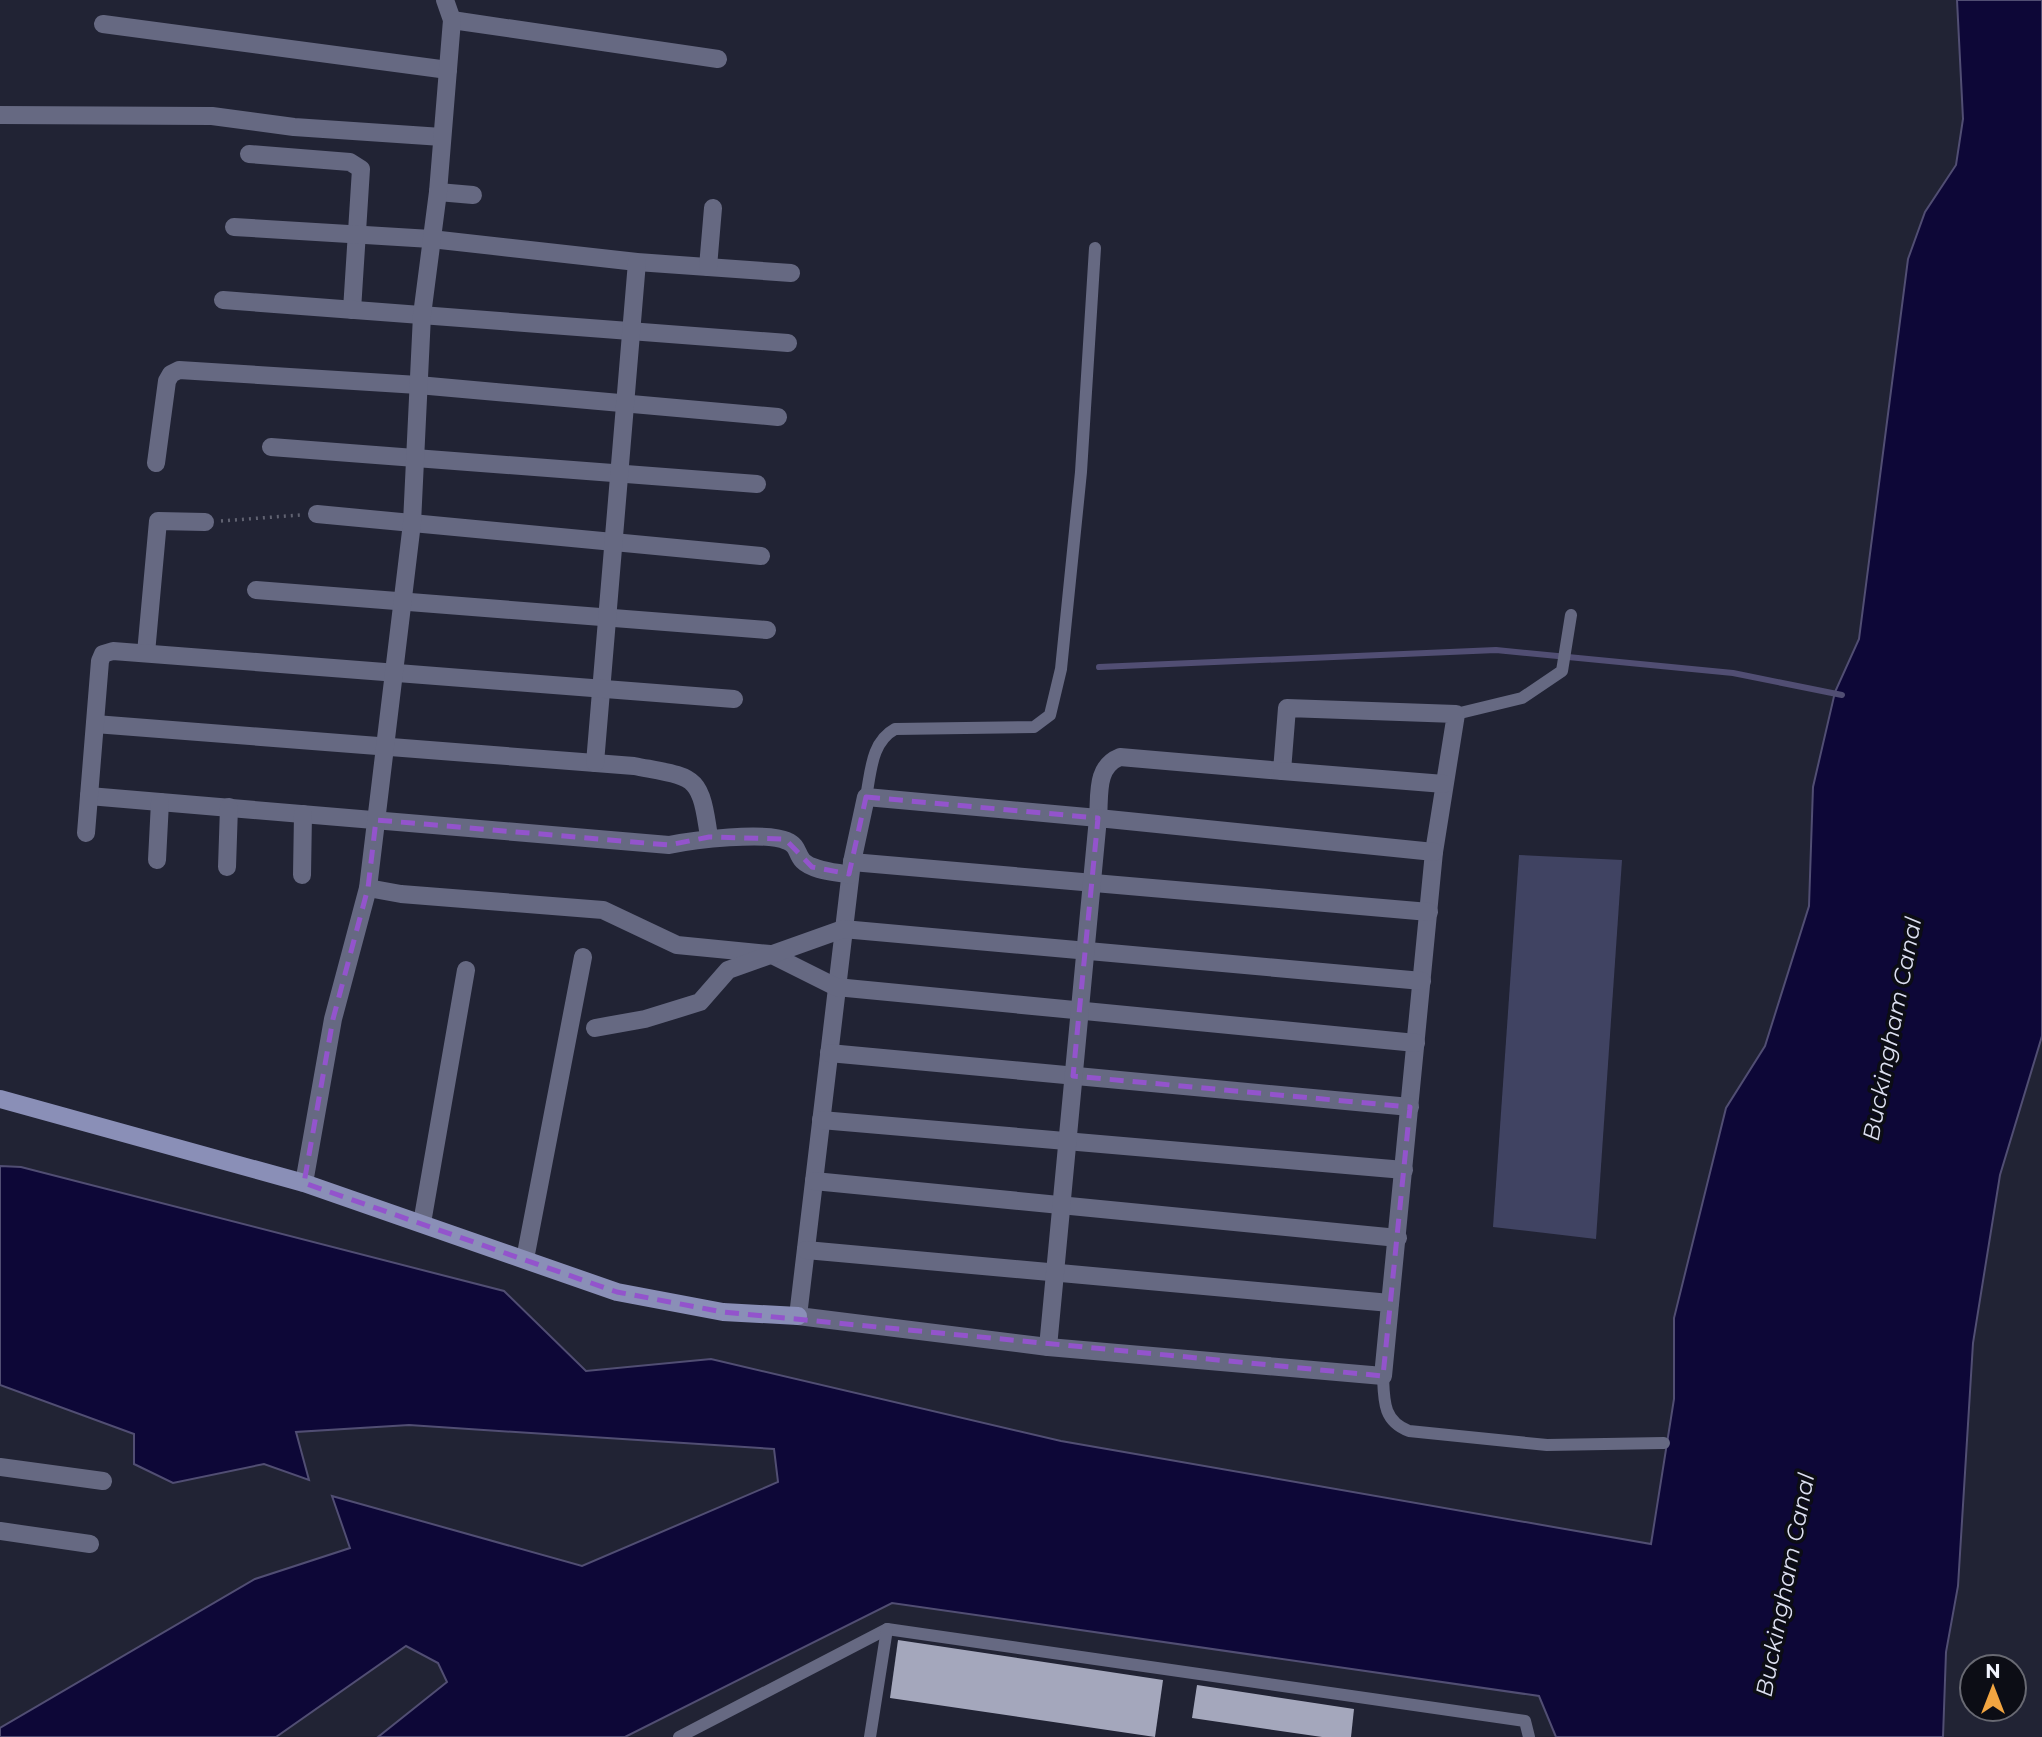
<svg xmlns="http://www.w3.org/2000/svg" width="2042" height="1737" font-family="Montserrat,sans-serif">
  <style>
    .green { fill: #404362 }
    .water { fill: #0d0737; stroke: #514e73; stroke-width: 2 }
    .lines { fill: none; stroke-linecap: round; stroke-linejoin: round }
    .stream { stroke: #514e73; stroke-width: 6 }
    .building { fill: #a4a7bc }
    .path { stroke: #606271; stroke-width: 3.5; stroke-dasharray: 2 5; stroke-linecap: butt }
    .lane { stroke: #666982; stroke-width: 12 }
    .street { stroke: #666982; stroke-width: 18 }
    .secondary { stroke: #8a8fb7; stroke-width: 18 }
    .marked { fill: none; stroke: #9354cc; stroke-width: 5; stroke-dasharray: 14 9; stroke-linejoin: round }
    .labels { text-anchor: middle; stroke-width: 7; stroke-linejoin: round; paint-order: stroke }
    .water-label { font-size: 23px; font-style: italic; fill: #dcdff0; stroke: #0c0d15 }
  </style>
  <rect width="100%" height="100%" fill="#212334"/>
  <!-- green -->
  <polygon class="green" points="1519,855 1622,860 1596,1239 1493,1227"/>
  <!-- water -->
  <polygon class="water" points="1957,0 2042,0 2042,1036 2000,1175 1973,1343 1958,1586 1946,1652 1943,1737 1556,1737 1539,1696 892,1603 625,1737 378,1737 447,1682 438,1663 406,1646 276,1737 0,1737 0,1728 255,1579 350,1548 332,1496 582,1566 778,1482 774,1449 409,1425 296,1432 309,1480 264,1464 173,1483 134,1464 134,1434 0,1385 0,1166 21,1167 504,1291 586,1371 711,1359 1061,1441 1651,1544 1674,1399 1674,1318 1726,1108 1765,1046 1809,906 1813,787 1835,692 1859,639 1908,259 1925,212 1956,165 1963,119"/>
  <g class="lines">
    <!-- stream -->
    <polyline class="stream" points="1099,667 1496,650 1733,673 1842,695"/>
  </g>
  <!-- building -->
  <g class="building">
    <polygon points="898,1640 1163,1680 1155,1737 890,1698"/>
    <polygon points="1197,1685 1354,1709 1351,1737 1322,1737 1192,1718"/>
  </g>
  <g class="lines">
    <!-- path -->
    <polyline class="path" points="221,521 300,515"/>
    <!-- lane -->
    <g class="lane">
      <polyline points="1456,714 1522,698 1562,671 1571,615"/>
      <path d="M866 797C871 772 871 742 895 729L1034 727 1050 715 1061 669 1081 472 1095 248"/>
      <path d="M1383 1376C1384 1401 1383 1421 1409 1431L1547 1445 1664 1443"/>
      <polyline points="679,1737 887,1629 1525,1721 1529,1737"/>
      <polyline points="870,1737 887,1629"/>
    </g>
    <!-- street -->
    <g class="street">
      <polyline points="452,20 718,59"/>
      <polyline points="103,24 448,70"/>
      <polyline points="0,115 212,116 294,127 442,137"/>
      <polyline points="249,154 350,162 361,169 352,310"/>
      <polyline points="438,192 473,195"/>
      <polyline points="234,227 431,239 637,262 791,273"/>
      <polyline points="708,267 713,208"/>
      <polyline points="223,300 788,343"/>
      <polyline points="271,447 757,484"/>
      <polyline points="156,463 167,381 171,374 179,370 418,385 778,417"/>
      <polyline points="317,514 761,556"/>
      <polyline points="256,590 767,630"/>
      <polyline points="146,653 158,521 205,522"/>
      <path d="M1287 708 1456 714 1434 852 1383 1376 1048 1347 798 1316 852 862 866 797 1098 818C1100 795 1095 767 1120 757L1282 771Z"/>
      <path d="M95 724 634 766C696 778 700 773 709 837"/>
      <polyline points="595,763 637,262"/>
      <polyline points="1282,771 1444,784"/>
      <path d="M89 796 669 845C693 840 766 831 787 841 799 846 796 854 803 861 813 871 837 872 850 875"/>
      <polyline points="86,833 100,661 103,654 113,651 734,699"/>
      <polyline points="157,860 160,802"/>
      <polyline points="852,862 1429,912"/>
      <polyline points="227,867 229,807"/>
      <polyline points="302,875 303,814"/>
      <polyline points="368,888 401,894 603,910 677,945 770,954 836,987 1416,1043"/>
      <polyline points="595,1028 645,1019 700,1002 728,970 843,929 1422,981"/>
      <polyline points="829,1053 1410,1107"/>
      <polyline points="821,1120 1404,1170"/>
      <polyline points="814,1181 1398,1238"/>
      <polyline points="304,1183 333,1019 368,888 412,523 422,315 438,192 452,20 445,0"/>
      <polyline points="422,1223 466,970"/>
      <polyline points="806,1250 1390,1303"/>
      <polyline points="525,1259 583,957"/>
      <polyline points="1048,1347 1098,818 1434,852"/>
      <polyline points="0,1467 103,1481"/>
      <polyline points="0,1531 90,1544"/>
    </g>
    <!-- secondary -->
    <polyline class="secondary" points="0,1099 304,1183 617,1292 723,1312 798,1316"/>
  </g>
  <!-- marked area -->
  <path class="marked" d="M866 797 1098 818 1073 1076 1410 1107 1383 1376 723 1312 617 1292 304 1183 333 1019 368 888 376 820 669 845 709 837 785 839 812 867 849 874Z"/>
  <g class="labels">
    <!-- water labels -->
    <g class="water-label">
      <text transform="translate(1892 1029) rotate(-79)" y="8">Buckingham Canal</text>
      <text transform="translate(1785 1585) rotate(-79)" y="8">Buckingham Canal</text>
    </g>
  </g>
  <!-- north arrow -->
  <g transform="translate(1993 1688)"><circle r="33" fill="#0c0d15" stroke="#686972" stroke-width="2"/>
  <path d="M0-5L12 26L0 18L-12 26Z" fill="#f2a541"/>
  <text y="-10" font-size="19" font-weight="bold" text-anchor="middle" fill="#f1f3fe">N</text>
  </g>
</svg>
